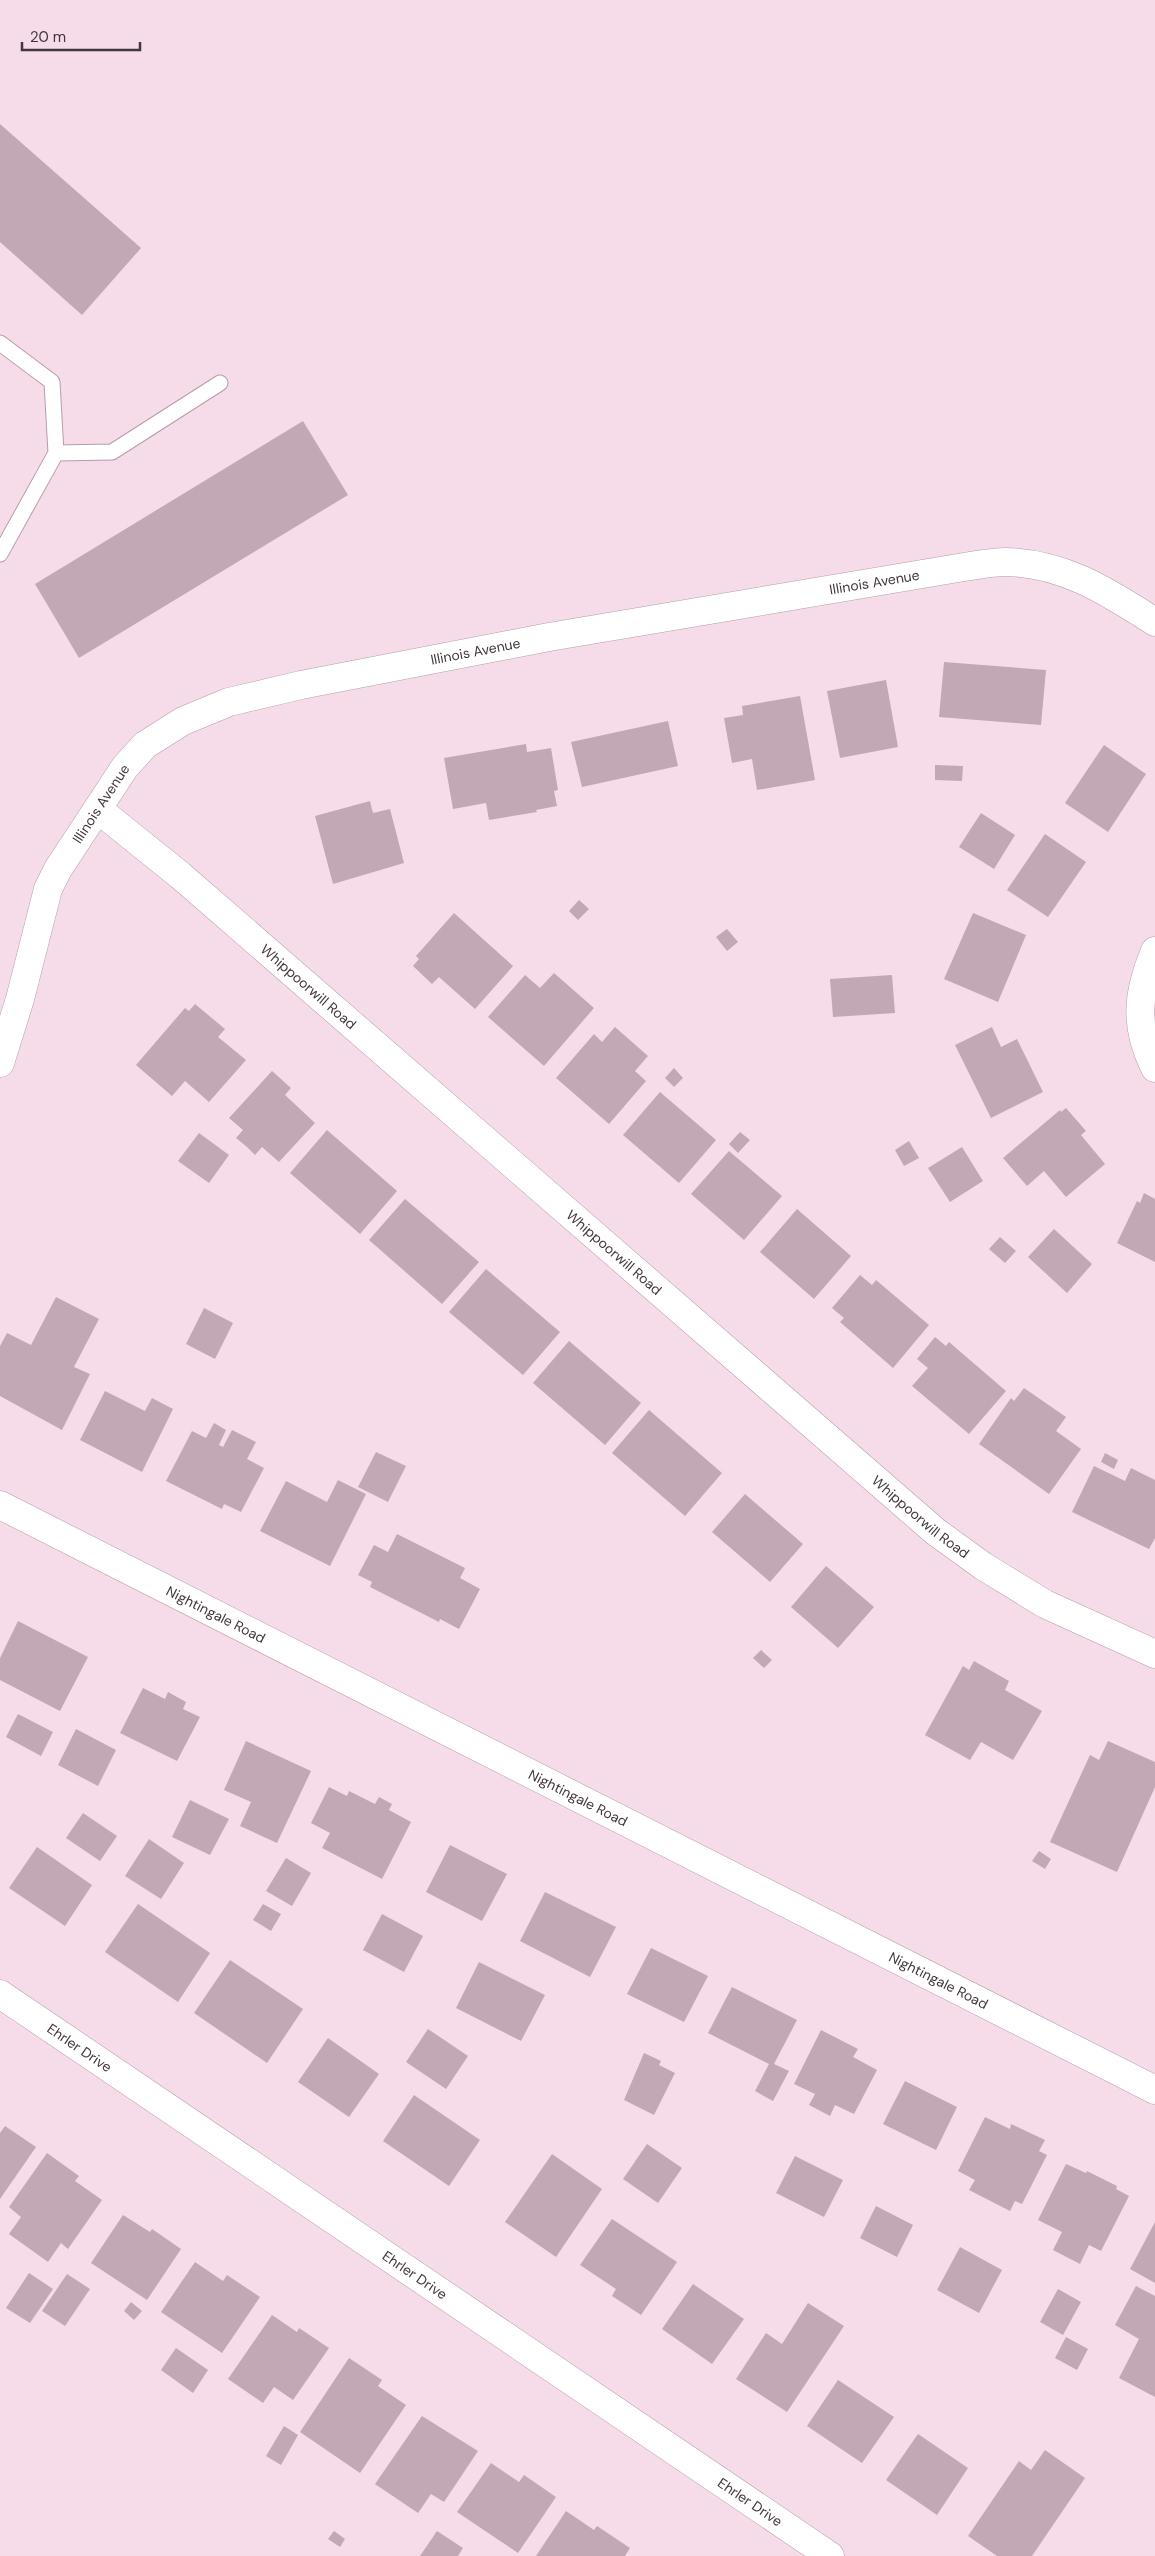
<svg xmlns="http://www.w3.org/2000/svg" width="1155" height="2556" font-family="'DM Sans',sans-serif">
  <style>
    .building { fill: #c2a8b5 }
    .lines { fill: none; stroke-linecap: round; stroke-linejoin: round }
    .lane-casing { stroke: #b69daa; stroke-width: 17 }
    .street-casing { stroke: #b69daa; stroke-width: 29 }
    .lane { stroke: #fff; stroke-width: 15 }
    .street { stroke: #fff; stroke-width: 28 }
    .labels { text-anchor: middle; stroke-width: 5; stroke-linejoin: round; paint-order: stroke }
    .street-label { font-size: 14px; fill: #42373d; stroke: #f6dbe9 }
  </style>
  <rect width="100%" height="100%" fill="#f6dbe9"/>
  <!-- building -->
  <g class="building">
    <polygon points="0,124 141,248 82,315 0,242"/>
    <polygon points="303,421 348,495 79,658 35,584"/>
    <polygon points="944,662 1046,670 1041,725 939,717"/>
    <polygon points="886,680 898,747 840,758 827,691"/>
    <polygon points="800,696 815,780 757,790 752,759 732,763 724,718 743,715 742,706"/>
    <polygon points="668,721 678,766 582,787 571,742"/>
    <polygon points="526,744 527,752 551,748 558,790 554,791 557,806 536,810 537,812 489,820 486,803 453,809 444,758"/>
    <polygon points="1104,745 1146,774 1108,832 1065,803"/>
    <polygon points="935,765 963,766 962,781 935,780"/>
    <polygon points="370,801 373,813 390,809 404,863 333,884 315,816"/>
    <polygon points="981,813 1015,835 994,869 959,847"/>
    <polygon points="1045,834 1086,862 1048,917 1007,890"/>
    <polygon points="579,900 589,909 578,920 569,911"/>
    <polygon points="454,913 513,966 475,1009 439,977 432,984 413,966 419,959 416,956"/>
    <polygon points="973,913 1026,935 998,1002 944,979"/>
    <polygon points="727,929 738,942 727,951 716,937"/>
    <polygon points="554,973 594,1008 544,1066 488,1017 525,975 540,988"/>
    <polygon points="892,975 895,1013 833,1017 830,979"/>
    <polygon points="195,1004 225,1029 218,1037 246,1060 209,1102 185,1081 172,1096 136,1065 185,1008 189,1011"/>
    <polygon points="615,1027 648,1056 635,1071 646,1081 609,1124 556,1078 594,1034 602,1042"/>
    <polygon points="992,1027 1001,1047 1017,1039 1043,1092 991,1118 955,1045"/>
    <polygon points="674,1068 683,1078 674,1087 665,1078"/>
    <polygon points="272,1071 291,1088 285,1095 315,1123 279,1162 262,1147 255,1155 247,1147 236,1138 243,1130 229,1118"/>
    <polygon points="660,1092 716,1140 679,1183 623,1135"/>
    <polygon points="1066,1108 1086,1131 1081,1135 1105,1164 1066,1197 1044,1171 1027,1186 1003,1158 1060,1110 1061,1112"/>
    <polygon points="327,1130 397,1191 360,1234 290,1173"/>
    <polygon points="740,1132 750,1140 738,1153 729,1144"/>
    <polygon points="199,1133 229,1155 209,1183 178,1161"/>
    <polygon points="909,1141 919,1158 904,1166 895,1150"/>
    <polygon points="962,1147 983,1181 950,1202 928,1168"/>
    <polygon points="729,1151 782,1196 744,1240 691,1194"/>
    <polygon points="1144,1193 1155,1199 1155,1262 1117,1243 1137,1201 1140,1203"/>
    <polygon points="405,1199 479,1262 442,1304 369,1240"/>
    <polygon points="797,1209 851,1256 814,1299 760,1252"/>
    <polygon points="1054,1229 1092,1264 1067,1293 1028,1257"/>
    <polygon points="1000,1237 1016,1251 1005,1263 989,1249"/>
    <polygon points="486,1269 560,1332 523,1375 449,1312"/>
    <polygon points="860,1275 872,1285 876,1280 929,1325 893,1368 840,1322 844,1318 832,1308"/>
    <polygon points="56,1297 99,1319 74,1367 90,1374 62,1430 0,1396 0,1346 7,1333 31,1345"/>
    <polygon points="204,1308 233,1323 215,1359 186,1344"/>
    <polygon points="935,1337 946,1346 949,1342 1006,1391 969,1434 912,1386 928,1368 917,1359"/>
    <polygon points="569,1341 641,1403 605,1445 533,1383"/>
    <polygon points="1024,1388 1066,1417 1056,1431 1081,1449 1049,1494 979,1444 1011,1398 1014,1401"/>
    <polygon points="105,1391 145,1411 152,1398 173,1409 142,1472 80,1440"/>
    <polygon points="649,1410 722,1473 685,1516 612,1453"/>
    <polygon points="214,1423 226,1430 219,1445 223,1447 232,1430 256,1442 247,1459 264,1468 241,1512 224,1504 222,1509 166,1481 192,1431 206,1438"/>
    <polygon points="376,1452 406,1466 388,1502 358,1487"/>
    <polygon points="1105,1453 1118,1460 1114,1469 1101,1462"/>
    <polygon points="1094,1466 1125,1481 1131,1468 1155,1480 1155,1538 1149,1549 1072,1512"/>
    <polygon points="338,1480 366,1494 330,1566 260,1531 286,1481 327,1502"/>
    <polygon points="745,1494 803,1544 770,1582 712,1532"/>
    <polygon points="397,1534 465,1568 460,1578 480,1589 459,1629 440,1619 439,1622 370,1587 372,1582 358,1575 374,1545 388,1552"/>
    <polygon points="826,1566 874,1607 838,1648 791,1607"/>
    <polygon points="18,1621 88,1657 60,1711 0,1680 0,1658"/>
    <polygon points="761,1650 772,1660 764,1668 753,1658"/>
    <polygon points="974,1661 1009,1681 1005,1690 1042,1711 1013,1760 981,1742 970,1760 925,1735 963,1666 969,1670"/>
    <polygon points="143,1688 165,1699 168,1692 186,1702 183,1709 200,1717 177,1761 120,1733"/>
    <polygon points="18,1714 53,1732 41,1756 6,1737"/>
    <polygon points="76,1729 116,1750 98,1786 58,1765"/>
    <polygon points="246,1741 311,1771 277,1843 240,1826 251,1802 224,1790"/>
    <polygon points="1108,1741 1155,1762 1155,1787 1117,1872 1050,1842 1090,1755 1099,1760"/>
    <polygon points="329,1787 347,1796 349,1791 375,1804 379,1797 392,1804 389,1810 411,1822 382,1879 322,1848 330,1833 311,1823"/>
    <polygon points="190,1800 229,1819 210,1855 172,1837"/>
    <polygon points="83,1813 117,1836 100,1861 66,1838"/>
    <polygon points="149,1839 184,1863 161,1899 125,1876"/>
    <polygon points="450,1845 507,1874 482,1921 426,1892"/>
    <polygon points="37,1847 92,1885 65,1926 9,1888"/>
    <polygon points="1039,1851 1051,1859 1045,1869 1032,1861"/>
    <polygon points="286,1858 311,1873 292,1906 266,1891"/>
    <polygon points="545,1892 616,1927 590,1977 520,1941"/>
    <polygon points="138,1904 210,1953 178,2002 105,1952"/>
    <polygon points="263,1904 281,1914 271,1931 253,1920"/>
    <polygon points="382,1914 423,1936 404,1972 363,1950"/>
    <polygon points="651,1948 708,1976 684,2022 627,1994"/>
    <polygon points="230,1960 303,2009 267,2063 194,2013"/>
    <polygon points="479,1962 545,1995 521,2041 456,2008"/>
    <polygon points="732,1987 797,2020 774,2064 789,2071 773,2101 755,2091 769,2064 708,2033"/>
    <polygon points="428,2029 468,2056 446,2089 406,2062"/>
    <polygon points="821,2030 858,2049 853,2057 877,2070 854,2114 835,2105 830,2116 809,2105 815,2094 794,2084"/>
    <polygon points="328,2038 379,2074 349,2117 298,2082"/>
    <polygon points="644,2053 661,2061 659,2065 675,2073 654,2115 624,2100"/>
    <polygon points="905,2081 957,2107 936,2150 883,2124"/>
    <polygon points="414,2095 480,2140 449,2186 383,2141"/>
    <polygon points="985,2117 1010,2129 1011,2124 1045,2140 1039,2151 1047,2155 1022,2204 1015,2201 1010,2211 969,2190 975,2180 958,2171"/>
    <polygon points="5,2126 36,2147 0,2199 0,2133"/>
    <polygon points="647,2144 682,2168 658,2203 623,2179"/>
    <polygon points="47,2153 79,2176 75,2181 102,2200 68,2249 61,2243 48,2262 9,2234 21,2217 9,2207"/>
    <polygon points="552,2154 602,2189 556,2257 505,2222"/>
    <polygon points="795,2156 843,2180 824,2217 776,2193"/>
    <polygon points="1066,2164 1086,2173 1087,2171 1117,2186 1116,2189 1129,2196 1101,2251 1089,2245 1080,2264 1053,2250 1062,2232 1038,2220"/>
    <polygon points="876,2206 913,2225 897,2257 860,2238"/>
    <polygon points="123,2215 150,2232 152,2229 181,2249 147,2300 91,2263"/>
    <polygon points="612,2219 677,2262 641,2315 612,2296 616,2289 580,2265"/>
    <polygon points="1155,2222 1155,2283 1130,2269"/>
    <polygon points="960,2247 1002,2270 979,2313 937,2290"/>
    <polygon points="195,2262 223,2281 227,2275 260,2297 222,2353 161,2312"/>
    <polygon points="29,2273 53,2289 30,2323 6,2308"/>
    <polygon points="67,2274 90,2289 65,2326 42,2311"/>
    <polygon points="693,2284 744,2319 712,2364 662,2329"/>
    <polygon points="1136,2286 1155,2296 1155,2397 1119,2378 1139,2339 1115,2325"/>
    <polygon points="1058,2289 1081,2302 1063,2335 1040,2322"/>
    <polygon points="131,2302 142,2311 134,2320 124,2311"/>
    <polygon points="808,2303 844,2326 787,2412 736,2379 766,2333 782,2344"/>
    <polygon points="272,2315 297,2332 299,2328 329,2348 293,2400 274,2387 263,2403 228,2379"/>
    <polygon points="1066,2337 1088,2349 1077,2370 1055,2358"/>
    <polygon points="176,2348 208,2370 193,2393 161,2370"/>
    <polygon points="349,2358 382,2380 378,2386 406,2405 360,2473 300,2432"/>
    <polygon points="838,2380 894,2417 862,2463 807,2426"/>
    <polygon points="422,2416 478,2451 444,2502 431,2494 418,2513 375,2484"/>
    <polygon points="284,2426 298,2435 281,2465 266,2456"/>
    <polygon points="918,2434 968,2468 937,2515 886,2480"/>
    <polygon points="1045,2450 1085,2478 1032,2556 997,2556 968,2536 1019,2461 1031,2470"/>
    <polygon points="491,2463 519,2482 524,2475 556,2497 518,2553 457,2512"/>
    <polygon points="566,2511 594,2530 597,2526 630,2548 625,2556 536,2556"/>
    <polygon points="334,2531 345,2539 340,2547 328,2539"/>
    <polygon points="437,2531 463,2548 458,2556 420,2556"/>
  </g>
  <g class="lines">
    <!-- lane casing -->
    <g class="lane-casing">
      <g id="lane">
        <polyline points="0,343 52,382 56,453 0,554"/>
        <polyline points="56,453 112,452 220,383"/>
      </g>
    </g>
    <!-- street casing -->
    <g class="street-casing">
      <g id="street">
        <path id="s1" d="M99 810 181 876 936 1532 983 1566 1045 1604 1155 1654"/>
        <path d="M1155 951C1137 994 1134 1026 1155 1068"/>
        <path id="s2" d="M0 1063 20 999 48 889 58 869 125 767 145 745 183 721 229 702 301 685 549 637 964 567C978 565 992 562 1006 562 1064 563 1108 592 1155 622"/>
        <path id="s3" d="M0 1505 1155 2090"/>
        <path id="s4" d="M0 1994 830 2556"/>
      </g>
    </g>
    <!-- lane -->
    <use href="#lane" class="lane"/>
    <!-- street -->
    <use href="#street" class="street"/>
  </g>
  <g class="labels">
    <!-- street labels -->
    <g class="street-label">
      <text dy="5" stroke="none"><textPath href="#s2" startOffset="1106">Illinois Avenue</textPath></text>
      <text dy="5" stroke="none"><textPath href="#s2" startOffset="701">Illinois Avenue</textPath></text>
      <text dy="5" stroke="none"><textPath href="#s2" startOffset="281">Illinois Avenue</textPath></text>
      <text dy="5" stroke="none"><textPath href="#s1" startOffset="274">Whippoorwill Road</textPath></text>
      <text dy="5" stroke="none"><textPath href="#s1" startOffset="679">Whippoorwill Road</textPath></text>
      <text dy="5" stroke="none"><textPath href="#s1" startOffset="1084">Whippoorwill Road</textPath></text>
      <text dy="5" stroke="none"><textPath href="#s3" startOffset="242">Nightingale Road</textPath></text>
      <text dy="5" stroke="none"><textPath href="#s3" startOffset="648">Nightingale Road</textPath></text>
      <text dy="5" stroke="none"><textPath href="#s3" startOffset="1052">Nightingale Road</textPath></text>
      <text dy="5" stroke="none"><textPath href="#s4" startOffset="96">Ehrler Drive</textPath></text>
      <text dy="5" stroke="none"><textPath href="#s4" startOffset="501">Ehrler Drive</textPath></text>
      <text dy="5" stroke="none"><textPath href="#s4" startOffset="906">Ehrler Drive</textPath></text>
    </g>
  </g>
  <!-- scale -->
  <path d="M22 42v8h118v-8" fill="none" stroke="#42373d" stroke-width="2.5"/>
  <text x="30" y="42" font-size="15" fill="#42373d" stroke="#f6dbe9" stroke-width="4" paint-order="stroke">20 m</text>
</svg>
